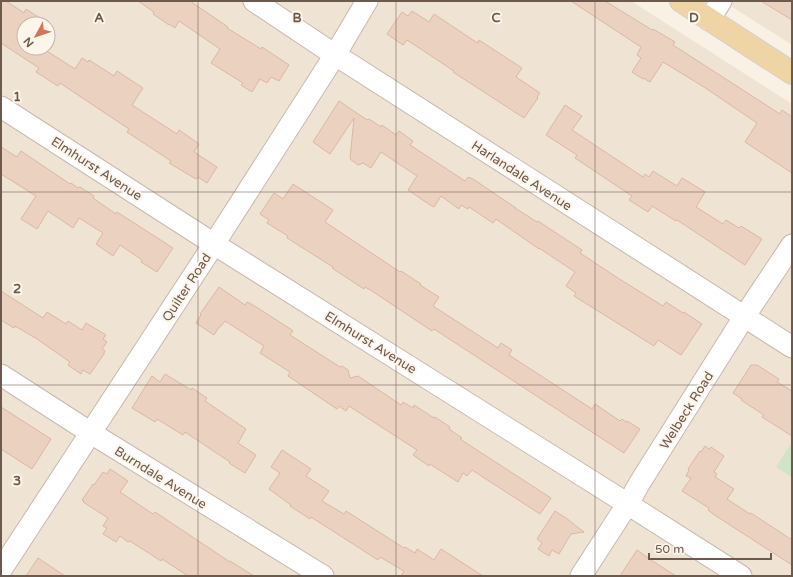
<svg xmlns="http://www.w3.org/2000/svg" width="793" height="577" font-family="'Varela Round',sans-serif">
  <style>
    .residential { fill: #efe3d4; fill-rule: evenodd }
    .green { fill: #d1e4c5 }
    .building { fill: #ebd1bf; stroke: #dbb8a2 }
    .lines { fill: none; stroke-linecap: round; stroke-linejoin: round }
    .minor-casing { stroke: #c8b9ac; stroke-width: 23 }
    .major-casing { stroke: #d6d1cd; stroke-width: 24 }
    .minor { stroke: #fff; stroke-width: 21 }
    .major { stroke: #efd4a5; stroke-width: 22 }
    .grid { fill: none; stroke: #6e594d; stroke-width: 1; stroke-opacity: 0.55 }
    .labels { text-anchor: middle; stroke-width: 4; stroke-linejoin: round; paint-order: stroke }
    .street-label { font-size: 13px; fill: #6e594d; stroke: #fcf5ea }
    .grid-label { font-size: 13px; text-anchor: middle; font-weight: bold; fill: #6e594d; stroke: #fcf5ea; stroke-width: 4; stroke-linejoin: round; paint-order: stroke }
  </style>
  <rect width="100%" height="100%" fill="#f9f1e4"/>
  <!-- residential -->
  <g class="residential">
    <path d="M1 1H631L792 104V576H1ZM24 24H48V48H24Z"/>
    <polygon points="723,1 792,1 792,45"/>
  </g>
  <!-- green -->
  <polygon class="green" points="792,442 792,477 776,467"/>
  <!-- building -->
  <g class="building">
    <polygon points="1,1 6,1 24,13 26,9 40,18 38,22 41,24 24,24 24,48 42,48 75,69 82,58 88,62 89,60 114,76 117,71 143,88 132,105 177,134 179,130 199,144 194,152 217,167 207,183 198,177 196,179 169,163 171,161 127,132 129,129 60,83 58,86 36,72 39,68 1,43"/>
    <polygon points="138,1 190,1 228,27 227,28 261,49 262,47 289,65 279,81 271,77 267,83 260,79 252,92 241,85 243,83 211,63 220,49 179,21 175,28 169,24 169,25 153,14 154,12"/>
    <polygon points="571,1 605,1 652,30 653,29 675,42 673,45 780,114 782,110 792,117 792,173 745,142 757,123 704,87 663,62 650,82 643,78 643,79 632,72 641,58 637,55 641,47"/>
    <polygon points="761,1 792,1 792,20"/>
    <polygon points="412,11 429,22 434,14 473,40 478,43 479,40 522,68 516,77 540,93 537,97 538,98 524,118 453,72 454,71 407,40 403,45 387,34 402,12 408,16"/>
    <polygon points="339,101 367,120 369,119 381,127 382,125 396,135 399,131 413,141 410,145 436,162 465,181 468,177 473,179 516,208 515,208 537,222 538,221 582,250 580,253 621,280 663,306 666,302 683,313 684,312 702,324 681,355 658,340 654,346 574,296 576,293 566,286 575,272 539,248 539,249 496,219 493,223 469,207 468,209 461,205 459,209 441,196 434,207 430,205 408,190 417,176 381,152 371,168 363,163 358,165 350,159 354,118 330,154 313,142"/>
    <polygon points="565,105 582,116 572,130 643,177 645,174 649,177 653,171 677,186 682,178 705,192 696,207 723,224 726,220 739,228 741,226 762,239 745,265 677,220 676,221 652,206 648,212 629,200 632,196 575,158 577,155 546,135"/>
    <polygon points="1,147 17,157 21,151 70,184 71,183 78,188 80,187 94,196 93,198 116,214 117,212 173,248 157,272 141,262 142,260 120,245 113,256 96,244 103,233 79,218 73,228 48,211 37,229 21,219 36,196 1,174"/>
    <polygon points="293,184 333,210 325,222 400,272 401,271 421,284 420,285 439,297 433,306 498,348 501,343 512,350 509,355 592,409 595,404 620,421 622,419 626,422 627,421 640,429 624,453 434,329 432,331 369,289 368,289 365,287 364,289 332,268 333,267 287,238 288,236 267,223 269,220 260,214 274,193 283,199"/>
    <polygon points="219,287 245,305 247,302 253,305 292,330 293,331 290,335 340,367 342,366 348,370 350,378 358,376 401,405 403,402 413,408 414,405 434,418 435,417 450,427 449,429 462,438 460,439 551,498 540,514 472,470 467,476 463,473 458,482 430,464 429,466 413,455 417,450 349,406 346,411 339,406 337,409 288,376 290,372 260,353 264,346 225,321 220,327 219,327 214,335 196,323 201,315 200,314"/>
    <polygon points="1,291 43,318 47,312 66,324 68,321 82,330 86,323 106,335 103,339 107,342 102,349 105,351 104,353 104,354 90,374 83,370 81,374 68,365 70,362 37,339 15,326 14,328 1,320"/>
    <polygon points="751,365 757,365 779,379 777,382 792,391 792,436 762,417 764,415 741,400 742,399 733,393"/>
    <polygon points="165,374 191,390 192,388 207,398 205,401 246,429 238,443 256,455 245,473 229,463 230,462 185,432 183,435 157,419 155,422 132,408 152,376 160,382"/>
    <polygon points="1,407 51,439 32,469 1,449"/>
    <polygon points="705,446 709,449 711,447 724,456 714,472 717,474 715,477 734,489 727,499 750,514 751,513 792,540 792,565 716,516 708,510 709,508 682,491 691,478 686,476 689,470 688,469 700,451 701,452"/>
    <polygon points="282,450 311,469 306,476 329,491 322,501 344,514 346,511 404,548 405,547 415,553 417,549 434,560 441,549 483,576 401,576 404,571 380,557 378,560 311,517 310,519 290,506 291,505 269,489 280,473 271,467"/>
    <polygon points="110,469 128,481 120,492 153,514 155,512 230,562 230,561 254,576 188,576 162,559 161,561 130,541 128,542 120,536 116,542 103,534 107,528 103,526 108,518 83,502 84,501 82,500 93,484 94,485 103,472 107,474"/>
    <polygon points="555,511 566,518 584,532 571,534 559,554 552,550 549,556 538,549 542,543 537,539"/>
    <polygon points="637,550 654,562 676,576 620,576"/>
    <polygon points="38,558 65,576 26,576"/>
  </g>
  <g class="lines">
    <!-- minor casing -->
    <g class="minor-casing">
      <g id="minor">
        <polyline points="254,1 323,47 792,347"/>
        <polyline points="709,20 721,1"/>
        <polyline points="1,107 214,244 615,496 741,576"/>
        <polyline points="1,375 91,433 323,576"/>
        <polyline points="1,570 214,244 335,55 367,1"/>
        <polyline points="581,576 621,514 628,504 639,484 744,317 792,245"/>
      </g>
    </g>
    <!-- major casing -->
    <g class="major-casing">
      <polyline id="major" points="681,1 792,73"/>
    </g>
    <!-- minor -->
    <use href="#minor" class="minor"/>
    <!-- major -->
    <use href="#major" class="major"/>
  </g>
  <!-- grid -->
  <path class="grid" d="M198 1V576M396 1V576M595 1V576M1 192H792M1 385H792"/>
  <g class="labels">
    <!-- street labels -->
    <g class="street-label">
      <text transform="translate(97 168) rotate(33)" y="5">Elmhurst Avenue</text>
      <text transform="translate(522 175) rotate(33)" y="5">Harlandale Avenue</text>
      <text transform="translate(186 287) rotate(-57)" y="5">Quilter Road</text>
      <text transform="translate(371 342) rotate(32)" y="5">Elmhurst Avenue</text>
      <text transform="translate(686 410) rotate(-58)" y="5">Welbeck Road</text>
      <text transform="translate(161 477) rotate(32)" y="5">Burndale Avenue</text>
    </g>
  </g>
  <g class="grid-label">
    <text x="99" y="22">A</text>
    <text x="297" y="22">B</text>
    <text x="496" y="22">C</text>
    <text x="694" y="22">D</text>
    <text x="17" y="101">1</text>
    <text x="17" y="293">2</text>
    <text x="17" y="485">3</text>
  </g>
  <!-- border -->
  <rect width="793" height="577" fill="none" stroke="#6e594d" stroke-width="4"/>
  <!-- north arrow -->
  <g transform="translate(36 36) rotate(230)"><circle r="19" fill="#fcf5ea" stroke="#c3b7ab"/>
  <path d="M0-3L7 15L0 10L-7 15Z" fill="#d37459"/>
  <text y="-6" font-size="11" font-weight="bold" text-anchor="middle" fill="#6e594d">N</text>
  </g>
  <!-- scale -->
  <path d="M649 553v6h122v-6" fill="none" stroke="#6e594d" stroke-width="2"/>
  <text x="655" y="553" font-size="12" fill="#6e594d" stroke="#fcf5ea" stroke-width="3" paint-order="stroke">50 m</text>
</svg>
